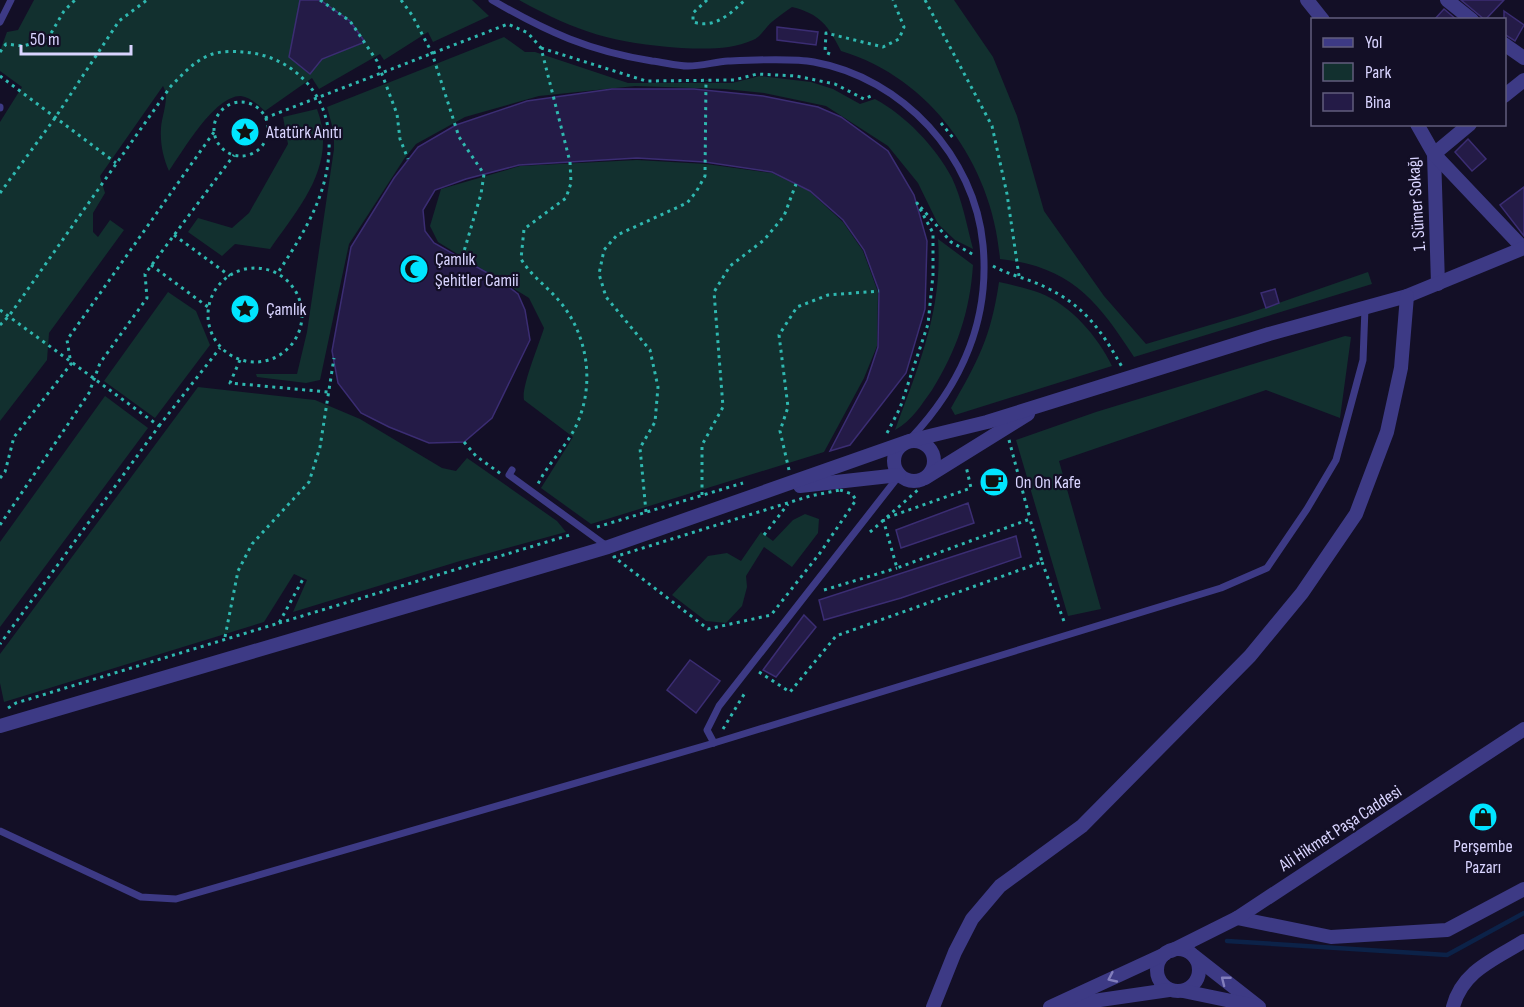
<svg xmlns="http://www.w3.org/2000/svg" width="1524" height="1007" font-family="'Sofia Sans Condensed',sans-serif">
  <style>
    .green { fill: #12302f }
    .lines { fill: none; stroke-linecap: round; stroke-linejoin: round }
    .stream { stroke: #0c2248; stroke-width: 4.5 }
    .building { fill: #241b47; stroke: #3b2d73; stroke-width: 1.5 }
    .path { stroke: #2fb8b0; stroke-width: 3; stroke-dasharray: 3 4.5; stroke-linecap: butt }
    .service { stroke: #3d3a85; stroke-width: 7 }
    .minor { stroke: #3d3a85; stroke-width: 14 }
    .oneway { stroke: #837fbc }
    .labels { text-anchor: middle; stroke-width: 4.5; stroke-linejoin: round; paint-order: stroke }
    .poi-label { font-size: 18px; fill: #d9d4ff; stroke: #130f26; text-anchor: start }
    .street-label { font-size: 18px; fill: #d9d4ff; stroke: #130f26 }
  </style>
  <rect width="100%" height="100%" fill="#130f26"/>
  <!-- green -->
  <g class="green">
    <path d="M34 0H472L489 16 433 42 428 32 384 60 380 54 319 89 312 78 265 111C258 105 250 97 241 96 215 95 183 151 169 171 163 157 160 143 161 128 162 114 170 98 163 86L100 176 105 193 93 213V232L98 237 110 220 124 230 49 333 47 360 0 421V122L22 87 0 71V51L7 32 18 30Z"/>
    <path d="M519 0H954L993 57 1017 116 1044 211 1104 296 1146 344 1247 314 1368 272 1372 284 1134 357C1097 300 1071 267 1000 259 993 167 932 78 841 51 828 25 820 14 792 7 785 12 779 16 773 21 766 26 761 37 753 40 731 50 705 49 681 48 613 43 579 33 519 0Z"/>
    <path d="M504 37 525 52H535L628 83H732L760 76 811 82 833 89 860 104 875 99C906 116 935 146 952 178 962 199 967 226 973 249L955 240 938 224 918 183 888 146 826 106 764 93 725 89 635 86 539 96 465 117 416 144 404 159 349 244 320 380 306 383 257 377 256 374H297L307 332 334 149V133L327 107Z"/>
    <path d="M317 109C338 165 300 206 270 249L235 244 222 256 188 232 198 218 232 228 249 213 288 144 283 117Z"/>
    <path d="M637 160 706 164 772 173 809 191 843 222 863 251 878 292 877 346 864 378 824 452 591 524 541 488 573 437 524 400C521 387 539 345 544 328L529 298 438 242 430 226 441 189 520 166Z"/>
    <path d="M938 239 973 265C970 311 957 350 932 390 921 405 912 421 895 430 919 365 943 309 938 239Z"/>
    <path d="M999 282C1012 285 1027 288 1040 293 1071 305 1098 337 1112 366L955 415 951 408C978 361 991 337 999 282Z"/>
    <polygon points="168,292 196,311 210,345 155,418 104,381"/>
    <polygon points="1345,336 1351,337 1340,418 1266,390 1059,461 1101,609 1068,616 1016,440 1096,412"/>
    <polygon points="198,387 315,400 360,419 442,468 456,471 467,458 557,521 566,532 460,561 293,612 307,580 294,574 264,622 4,702 0,683 0,654"/>
    <polygon points="105,396 148,428 0,627 0,542"/>
    <polygon points="805,514 819,519 818,533 792,567 764,547 746,576 747,587 742,606 726,623 706,621 672,595 708,556 727,553 741,561 761,532 773,541 793,520"/>
  </g>
  <g class="lines">
    <!-- stream -->
    <polyline class="stream" points="1227,941 1447,955 1524,913"/>
  </g>
  <!-- building -->
  <g class="building">
    <polygon points="300,0 320,0 350,21 365,42 322,59 310,74 289,57"/>
    <polygon points="1461,0 1504,0 1485,20"/>
    <polygon points="1444,9 1457,20 1434,20"/>
    <polygon points="1504,11 1524,25 1515,41 1504,34"/>
    <polygon points="777,27 818,32 816,45 777,40"/>
    <polygon points="612,89 694,89 763,96 818,107 841,117 888,151 914,195 927,241 925,309 906,373 850,445 830,451 867,380 878,347 879,291 864,250 843,220 810,191 772,172 705,162 637,158 519,165 466,179 435,190 423,210 425,231 434,243 500,280 518,294 525,310 530,340 492,418 464,442 429,443 389,427 361,413 338,383 332,351 351,247 394,178 418,147 456,125 527,101"/>
    <polygon points="1468,139 1486,159 1472,171 1455,152"/>
    <polygon points="1524,187 1524,236 1500,205"/>
    <polygon points="1275,289 1279,303 1266,308 1261,293"/>
    <polygon points="968,503 974,523 901,548 896,530"/>
    <polygon points="1016,536 1021,557 901,598 824,620 819,600"/>
    <polygon points="804,615 816,627 776,677 763,670"/>
    <polygon points="690,660 720,681 696,713 667,690"/>
  </g>
  <g class="lines">
    <!-- path -->
    <g class="path">
      <polyline points="320,0 350,21 377,61 397,114 400,139 408,159"/>
      <polyline points="401,0 412,15 432,53 459,137 484,174 481,194 462,258"/>
      <path d="M707 0 693 13V22C715 29 730 14 745 0"/>
      <polyline points="925,0 992,126 1007,194 1019,276"/>
      <polyline points="541,48 646,81 734,80 757,74 796,76 835,84 864,99 873,95"/>
      <polyline points="0,52 6,44 23,46 47,40 64,11 75,0"/>
      <polyline points="830,54 825,52 826,33 883,47 899,39 904,27 893,0"/>
      <polyline points="0,76 116,163"/>
      <circle cx="241" cy="129" r="27"/>
      <path d="M265 118 508 24 528 33 541 48 570 162 571 183 566 198 524 229 521 259C532 277 548 287 561 303 590 339 595 390 574 430 564 449 547 465 538 484"/>
      <polyline points="941,123 954,139"/>
      <polyline points="0,193 55,118 119,21 147,0"/>
      <polyline points="174,235 230,276"/>
      <polyline points="151,265 208,307"/>
      <path d="M993 266C1009 275 1029 279 1045 287 1085 306 1101 330 1122 367"/>
      <circle cx="255" cy="315" r="47"/>
      <polyline points="0,310 159,426 0,644"/>
      <path d="M0 325 9 316 171 86C183 74 194 61 210 55 219 51 232 51 242 52 289 54 328 91 329 140 331 191 304 233 277 274"/>
      <polyline points="240,360 230,383 328,392"/>
      <polyline points="159,426 220,348"/>
      <polyline points="887,433 900,408 928,324 933,275 933,233 917,203 951,242 974,255"/>
      <polyline points="1009,440 1030,519"/>
      <polyline points="464,442 476,456 501,474"/>
      <polyline points="789,470 780,431 788,407 779,335 797,307 828,295 879,291"/>
      <polyline points="0,478 5,472 14,437 71,364 67,340 214,132"/>
      <polygon points="840,490 852,494 856,500 820,553 771,615 708,629 614,557 810,496"/>
      <polyline points="702,495 702,445 723,407 714,292 730,266 764,240 784,216 796,184"/>
      <polyline points="646,512 640,448 655,422 658,387 650,350 606,297 599,274 604,250 617,235 687,203 696,192 705,176 706,80"/>
      <polyline points="0,525 89,393 100,363 147,298 145,274 234,155"/>
      <polyline points="597,527 743,483"/>
      <polyline points="870,532 919,489"/>
      <polyline points="764,535 788,504"/>
      <polyline points="1042,562 1065,624"/>
      <polyline points="824,590 897,568"/>
      <polyline points="279,623 573,534"/>
      <polyline points="225,637 238,571 252,544 309,482 320,447 334,358"/>
      <polyline points="759,672 790,692 836,636 1042,562 1030,519 897,568 883,519 971,488 966,466"/>
      <polyline points="8,708 16,703 279,623 303,579"/>
      <polyline points="723,729 746,691"/>
    </g>
    <!-- service -->
    <g class="service">
      <path d="M492 0C547 32 589 51 652 61 663 62 676 66 688 66 701 66 715 62 728 61 751 60 793 58 814 62 903 78 975 157 983 245 990 319 962 384 911 438"/>
      <polyline points="0,22 11,0"/>
      <polyline points="0,107 0,108"/>
      <polyline points="512,470 509,475 608,547"/>
      <polyline points="714,743 707,730 719,706 898,477"/>
      <polyline points="0,831 141,897 176,899 714,743 1221,588 1267,568 1307,509 1336,460 1363,360 1365,308"/>
    </g>
    <!-- minor -->
    <g class="minor">
      <polyline points="1307,0 1323,20"/>
      <polyline points="1447,0 1472,20"/>
      <polyline points="1504,44 1524,58"/>
      <polyline points="1504,96 1524,80"/>
      <polyline points="1417,124 1434,154 1438,284"/>
      <polyline points="1470,124 1434,154 1523,248"/>
      <circle cx="914" cy="461" r="20"/>
      <polyline points="925,478 1028,414"/>
      <polyline points="800,486 899,475"/>
      <polyline points="0,726 608,547 909,441 987,422 1269,334 1407,296 1524,248"/>
      <polyline points="1237,918 1331,937 1447,930 1524,889"/>
      <circle cx="1178" cy="970" r="21"/>
      <polyline points="1171,951 1237,918 1524,729"/>
      <polyline points="1194,956 1259,1007"/>
      <polyline points="1183,991 1256,1006"/>
      <polyline points="1066,1005 1169,990"/>
      <polyline points="933,1007 955,952 972,919 1000,886 1082,826 1250,656 1302,593 1356,514 1387,432 1401,368 1407,296"/>
      <polyline points="1050,1007 1165,954"/>
      <path d="M1453 1007C1462 971 1495 959 1524 941"/>
    </g>
  </g>
  <!-- one-way arrows -->
  <defs><path id="oneway-chevron" d="M-2-3.5L2.5 0L-2 3.5" fill="none" stroke-width="1.6" stroke-linecap="round" stroke-linejoin="round" transform="scale(1.5)"/></defs>
  <g class="oneway">
    <use href="#oneway-chevron" transform="translate(1112 978) rotate(155)"/>
    <use href="#oneway-chevron" transform="translate(1225 980) rotate(-142)"/>
  </g>
  <!-- icons -->
  <defs>
    <g id="sight-disc" transform="scale(1.5)"><circle r="9.5" fill="#00e5ff" stroke="#130f26"/><path d="M0-6L1.8-2.2L6-1.7L2.9 1.2L3.7 5.4L0 3.3L-3.7 5.4L-2.9 1.2L-6-1.7L-1.8-2.2Z" fill="#111"/></g>
    <g id="mosque-disc" transform="scale(1.5)"><circle r="9.5" fill="#00e5ff" stroke="#130f26"/><path d="M3.5-4.9A6 6 0 1 0 3.5 4.9A5 5 0 1 1 3.5-4.9Z" fill="#111"/></g>
    <g id="cafe-disc" transform="scale(1.5)"><circle r="9.5" fill="#00e5ff" stroke="#130f26"/><path d="M-5.5-4.5H6V0H3Q3 3.5 0 3.5H-2.5Q-5.5 3.5-5.5 0ZM3-3.2v2h1.7v-2ZM-6 4.5H4V6H-6Z" fill="#111"/></g>
    <g id="shop-disc" transform="scale(1.5)"><circle r="9.5" fill="#00e5ff" stroke="#130f26"/><path d="M-5-2.5h2.3a2.7 3.5 0 0 1 5.4 0H5L5.5 6h-11ZM-1.5-2.5h3a1.5 2.3 0 0 0-3 0Z" fill="#111"/></g>
  </defs>
  <g fill-rule="evenodd">
    <use href="#sight-disc" x="245" y="132"/>
    <use href="#mosque-disc" x="414" y="269"/>
    <use href="#sight-disc" x="245" y="309"/>
    <use href="#cafe-disc" x="994" y="482"/>
    <use href="#shop-disc" x="1483" y="817"/>
  </g>
  <g class="labels">
    <!-- poi labels -->
    <g class="poi-label">
      <text x="266" y="138">Atatürk Anıtı</text>
      <text x="435" y="265">Çamlık<tspan x="435" dy="21">Şehitler Camii</tspan></text>
      <text x="266" y="315">Çamlık</text>
      <text x="1015" y="488">On On Kafe</text>
      <text x="1483" y="852" text-anchor="middle">Perşembe<tspan x="1483" dy="21">Pazarı</tspan></text>
    </g>
    <!-- street labels -->
    <g class="street-label">
      <text transform="translate(1416 204) rotate(-94)" y="6">1. Sümer Sokağı</text>
      <text transform="translate(1340 828) rotate(-33)" y="6">Ali Hikmet Paşa Caddesi</text>
    </g>
  </g>
  <!-- legend -->
  <rect x="1311" y="18" width="195" height="108" fill="#130f26" stroke="#625e7d" stroke-width="1.5"/>
  <rect x="1323" y="38" width="30" height="9" fill="#3d3a85" stroke="#625e7d" stroke-width="1.5"/>
  <text x="1365" y="48" font-size="18" fill="#d9d4ff">Yol</text>
  <rect x="1323" y="63" width="30" height="18" fill="#12302f" stroke="#625e7d" stroke-width="1.5"/>
  <text x="1365" y="78" font-size="18" fill="#d9d4ff">Park</text>
  <rect x="1323" y="93" width="30" height="18" fill="#241b47" stroke="#625e7d" stroke-width="1.5"/>
  <text x="1365" y="108" font-size="18" fill="#d9d4ff">Bina</text>
  <!-- scale -->
  <path d="M21 45v9h110v-9" fill="none" stroke="#d9d4ff" stroke-width="3"/>
  <text x="30" y="45" font-size="18" fill="#d9d4ff" stroke="#130f26" stroke-width="4.5" paint-order="stroke">50 m</text>
</svg>
